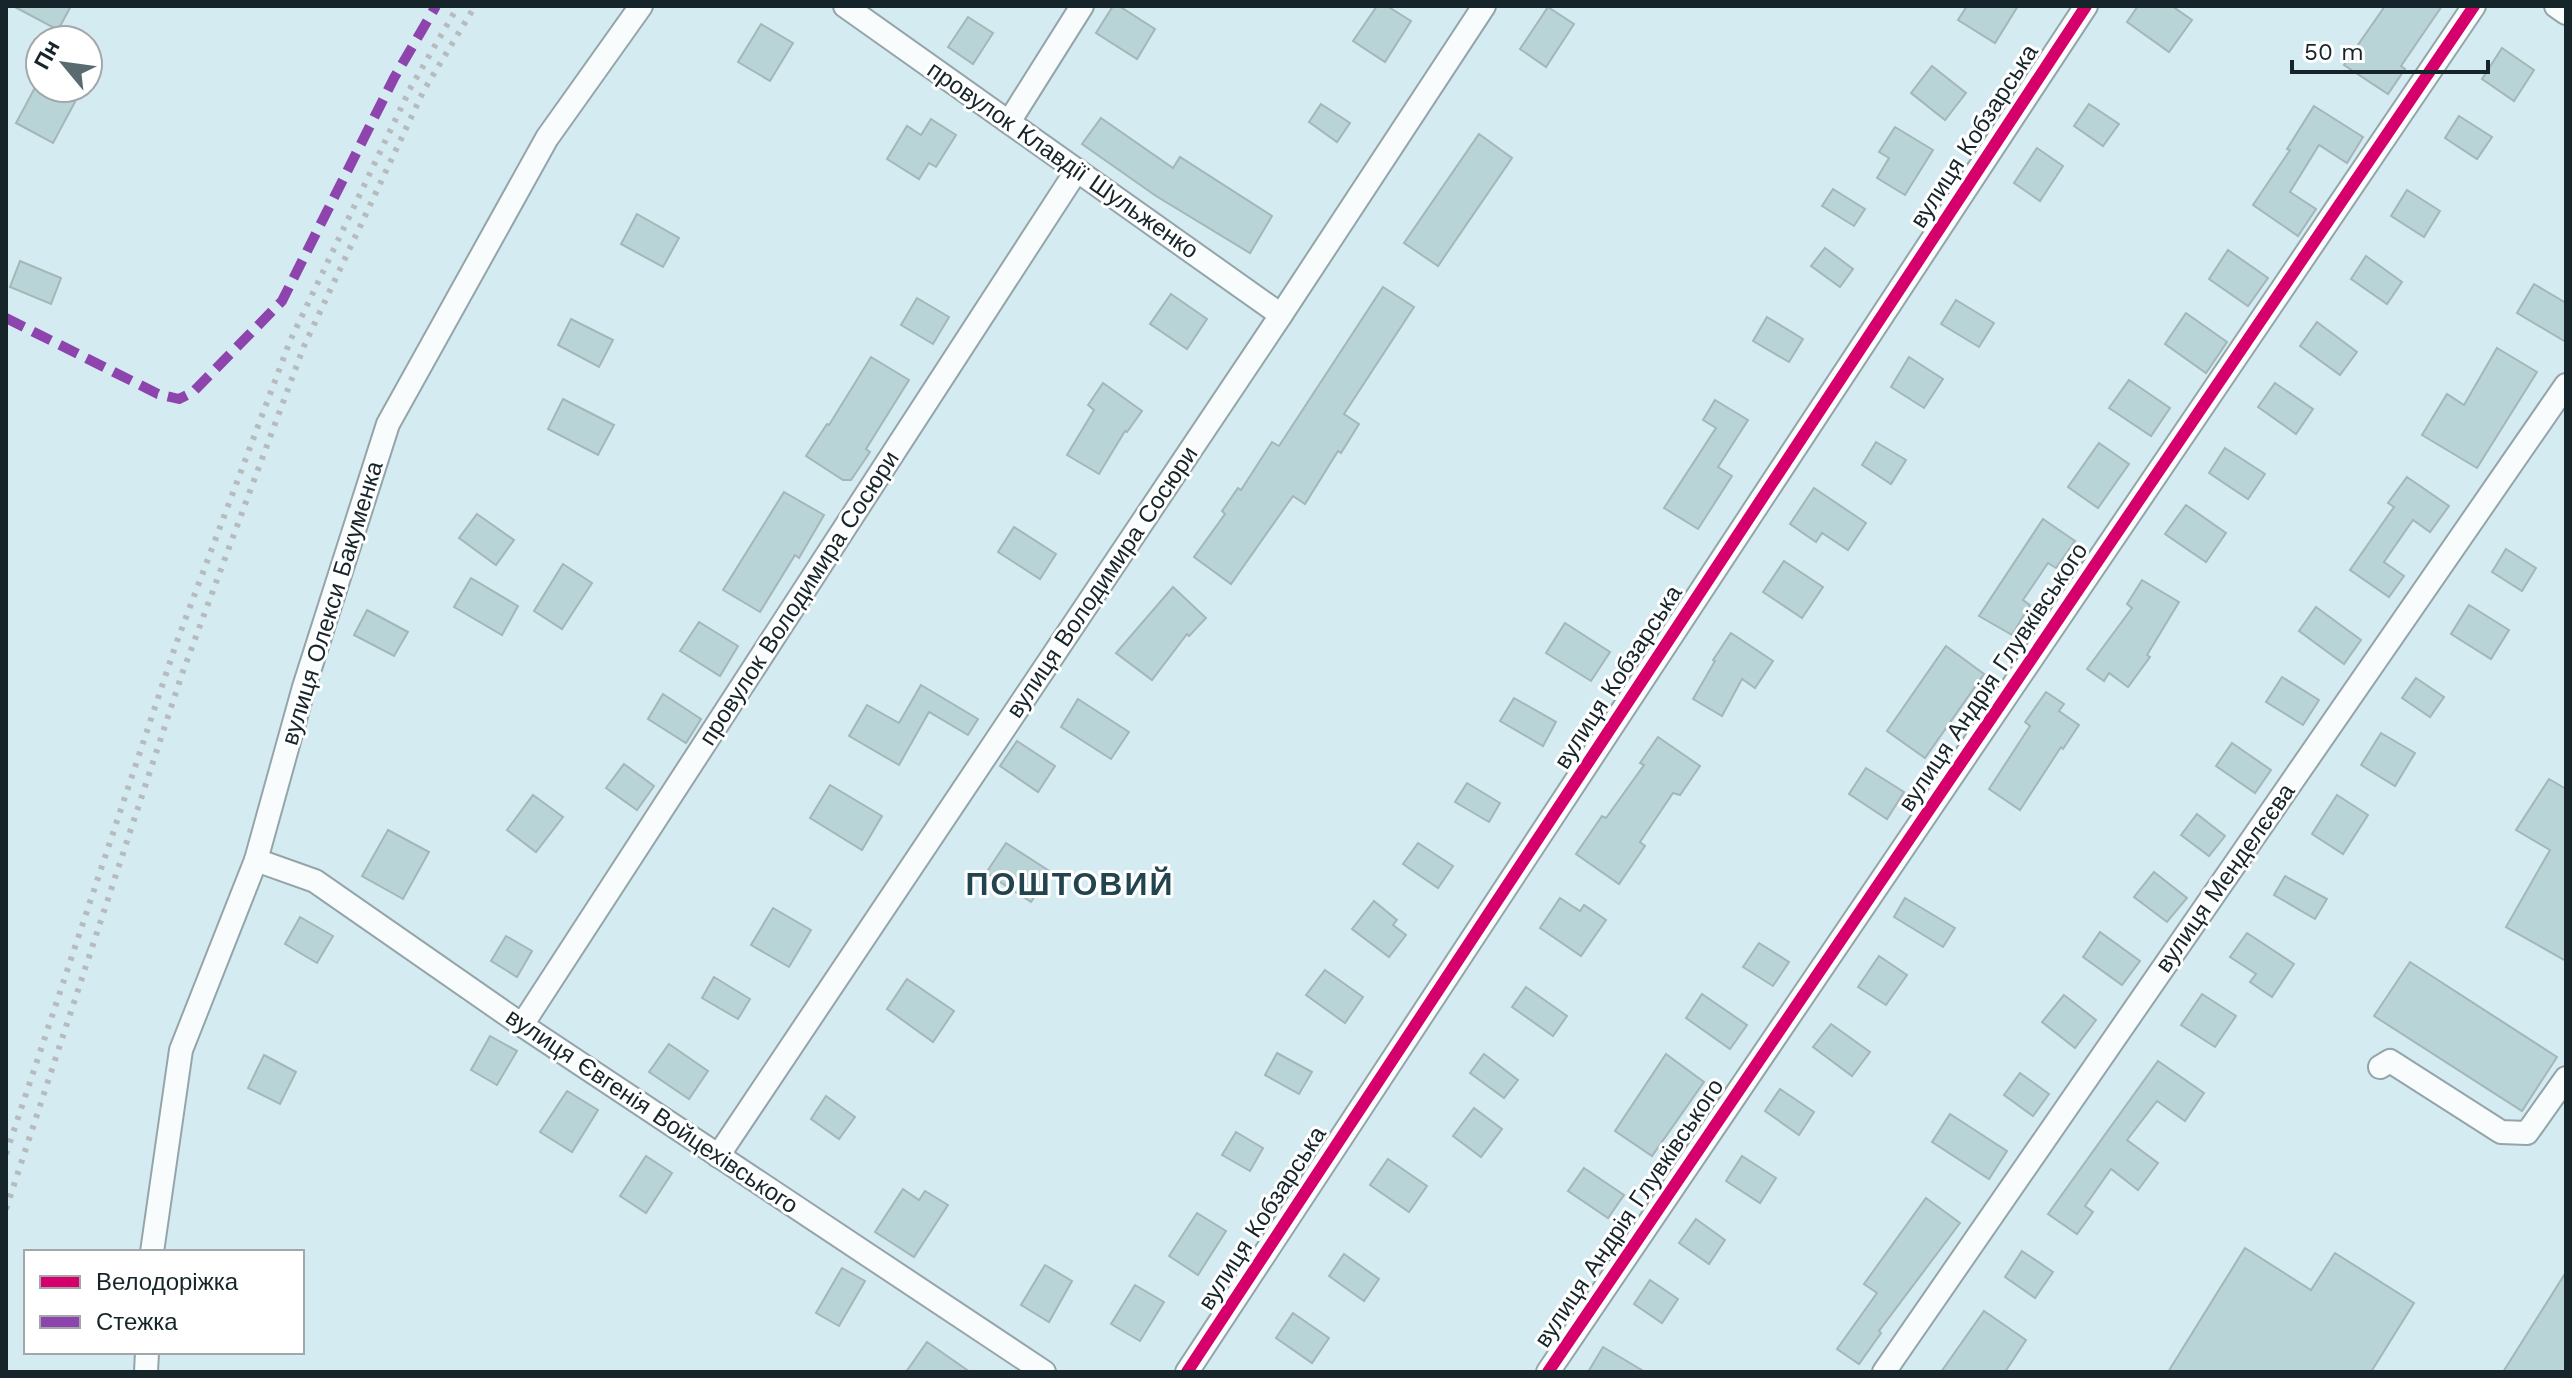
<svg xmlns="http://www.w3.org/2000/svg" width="2572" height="1378" font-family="'Work Sans',sans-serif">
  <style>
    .building { fill: #b9d4d6; stroke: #a4b6b8; stroke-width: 2 }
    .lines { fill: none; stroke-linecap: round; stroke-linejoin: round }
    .street-casing { stroke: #94a5aa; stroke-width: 26 }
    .street { stroke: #f9fcfd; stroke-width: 22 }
    .rail { stroke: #b6bbbd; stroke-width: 6; stroke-dasharray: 4 8; stroke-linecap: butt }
    .quiet { stroke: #8e44ad; stroke-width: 10; stroke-dasharray: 20 10; stroke-linecap: butt }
    .cycleway-casing { stroke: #fff; stroke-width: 17 }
    .cycleway { stroke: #d6006c; stroke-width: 12 }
    .labels { text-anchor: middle; stroke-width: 6; stroke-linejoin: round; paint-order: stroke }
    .street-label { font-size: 24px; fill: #16252a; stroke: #fff }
    .district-label { font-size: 32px; font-weight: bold; letter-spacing: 2px; fill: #21444f; stroke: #fff }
  </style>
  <rect width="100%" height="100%" fill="#d5ebf2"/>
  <!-- building -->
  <g class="building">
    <polygon points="13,6 71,6 58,30"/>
    <polygon points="1113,6 1119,6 1155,29 1137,59 1096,33"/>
    <polygon points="1377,6 1387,6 1411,21 1385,62 1353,41"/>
    <polygon points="1967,6 2018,6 1995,43 1958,20"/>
    <polygon points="2138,6 2172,6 2192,20 2169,52 2127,22"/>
    <polygon points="2385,6 2442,6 2401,66 2405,69 2388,94 2344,65"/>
    <polygon points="1548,7 1574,24 1546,67 1520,49"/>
    <polygon points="968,17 993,33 973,64 948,47"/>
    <polygon points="761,24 793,43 770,81 738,62"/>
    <polygon points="2502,48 2534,70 2514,101 2482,79"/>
    <polygon points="1932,66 1966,93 1945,120 1911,93"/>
    <polygon points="38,82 40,88 50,88 75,102 53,143 16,123"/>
    <polygon points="1321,104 1350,123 1337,142 1309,122"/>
    <polygon points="2089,104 2119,124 2103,146 2074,126"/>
    <polygon points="2314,106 2363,137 2347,163 2319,145 2290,192 2316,209 2298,236 2253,205 2290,150 2287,149"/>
    <polygon points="2459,116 2492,137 2477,159 2445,138"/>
    <polygon points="1101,118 1173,168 1180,157 1272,216 1250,253 1156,196 1082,144"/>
    <polygon points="931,119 956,135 936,167 929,163 919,179 887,159 907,126 921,135"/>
    <polygon points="1895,127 1933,150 1905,195 1877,178 1889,158 1879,152"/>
    <polygon points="1479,134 1512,158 1438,266 1404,243"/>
    <polygon points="2037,148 2063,166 2040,201 2014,183"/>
    <polygon points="1833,189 1865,209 1854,226 1822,206"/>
    <polygon points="2407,190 2440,211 2424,237 2391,216"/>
    <polygon points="637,214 679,238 663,267 621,244"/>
    <polygon points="1825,248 1853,269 1840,287 1811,266"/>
    <polygon points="2228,250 2268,278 2248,306 2209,279"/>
    <polygon points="2366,256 2402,282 2387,304 2351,279"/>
    <polygon points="20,261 61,278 51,304 10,287"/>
    <polygon points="2534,284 2566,303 2566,342 2517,313"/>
    <polygon points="1383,287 1414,307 1344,414 1359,424 1341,453 1338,451 1305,504 1293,496 1231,584 1194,557 1225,514 1222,511 1238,488 1241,490 1272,442 1279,446"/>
    <polygon points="1171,294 1207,319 1187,349 1150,324"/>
    <polygon points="917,298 949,317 933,344 901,325"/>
    <polygon points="1956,300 1994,323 1979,347 1941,324"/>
    <polygon points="2186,313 2227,342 2206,373 2165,344"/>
    <polygon points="1767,317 1803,339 1789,362 1753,341"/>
    <polygon points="571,319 613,340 599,367 558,345"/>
    <polygon points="2317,322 2357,352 2340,375 2300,346"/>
    <polygon points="2497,348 2537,372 2477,468 2422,435 2447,394 2464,405"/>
    <polygon points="871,357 909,380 866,449 870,452 851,480 843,480 806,456 827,424 829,425"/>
    <polygon points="1909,357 1943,379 1924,408 1891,387"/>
    <polygon points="2129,380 2170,408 2151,436 2109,408"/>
    <polygon points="1103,383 1142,411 1127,432 1125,431 1099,474 1067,455 1094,410 1088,405"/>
    <polygon points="2275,383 2313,409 2296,434 2258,407"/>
    <polygon points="563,399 614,425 598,455 548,429"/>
    <polygon points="1715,400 1748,420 1718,467 1732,476 1698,529 1664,508 1716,428 1703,420"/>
    <polygon points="1876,442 1906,460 1891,484 1862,465"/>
    <polygon points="2099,443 2129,464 2098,508 2068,487"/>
    <polygon points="2225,448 2265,474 2248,499 2209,473"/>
    <polygon points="2407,477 2449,506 2430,532 2413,520 2384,562 2404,576 2389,597 2350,570 2394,507 2388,503"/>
    <polygon points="1814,488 1866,523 1848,550 1822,533 1816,542 1790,524"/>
    <polygon points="784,492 824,515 799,558 795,555 760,612 723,590"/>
    <polygon points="2186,505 2226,533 2206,562 2165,534"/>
    <polygon points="477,514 514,540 496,565 459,538"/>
    <polygon points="2043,519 2075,541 2056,568 2048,563 2023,600 2030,605 2012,635 1979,616"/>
    <polygon points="1014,527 1056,554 1040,579 998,552"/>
    <polygon points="2506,549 2536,568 2522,591 2492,572"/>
    <polygon points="1784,561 1823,587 1802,618 1763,592"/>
    <polygon points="563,564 592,583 562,629 534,611"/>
    <polygon points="471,578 518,606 502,635 454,607"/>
    <polygon points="2142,580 2179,602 2147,655 2150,657 2128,687 2109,673 2104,681 2087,669 2132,608 2127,604"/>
    <polygon points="1173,587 1206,618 1189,636 1187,634 1152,680 1116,653"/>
    <polygon points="2469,605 2509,630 2491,659 2451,634"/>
    <polygon points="2316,607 2361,640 2344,664 2299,631"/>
    <polygon points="367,610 408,632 394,656 354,635"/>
    <polygon points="699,622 738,646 720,676 680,651"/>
    <polygon points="1565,623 1610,652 1591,681 1546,653"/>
    <polygon points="1731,633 1773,661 1755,688 1742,679 1722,716 1693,699 1715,661 1713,660"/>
    <polygon points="1946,646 1984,674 1925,758 1887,731"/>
    <polygon points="2282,677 2319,700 2303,725 2266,702"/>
    <polygon points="2416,678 2444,697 2430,717 2402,698"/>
    <polygon points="921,685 978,719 968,735 929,712 899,765 849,736 867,705 899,723"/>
    <polygon points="2046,692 2064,704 2059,711 2079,725 2063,749 2061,747 2020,810 1989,789 2030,726 2025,722"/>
    <polygon points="663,694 701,719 686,743 648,719"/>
    <polygon points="1514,698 1556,722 1543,746 1500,721"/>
    <polygon points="1078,699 1129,732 1111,759 1061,727"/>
    <polygon points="2381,733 2415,753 2395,786 2361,765"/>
    <polygon points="1658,737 1700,766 1680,795 1673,793 1640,842 1645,846 1619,884 1576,854 1602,816 1606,818 1644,765 1640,763"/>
    <polygon points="1017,741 1055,766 1038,792 1000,766"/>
    <polygon points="2232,743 2271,770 2255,793 2216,766"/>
    <polygon points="624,764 654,786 637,810 606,788"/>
    <polygon points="1866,768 1904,792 1887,819 1849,794"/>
    <polygon points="2549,779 2566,789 2566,961 2506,927 2550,850 2516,830"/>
    <polygon points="1467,783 1500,803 1489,822 1455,802"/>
    <polygon points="830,785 882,816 862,850 810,818"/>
    <polygon points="533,795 563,817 536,852 507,830"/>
    <polygon points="2337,795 2368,815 2343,854 2312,834"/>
    <polygon points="2197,814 2225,836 2209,856 2181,835"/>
    <polygon points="388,830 429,852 403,899 362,876"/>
    <polygon points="1006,843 1051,872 1031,902 986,873"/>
    <polygon points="1418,843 1453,866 1438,888 1403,864"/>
    <polygon points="2154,872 2187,898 2167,922 2134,897"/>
    <polygon points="2285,876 2327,899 2315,919 2274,895"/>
    <polygon points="1560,898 1580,911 1584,905 1606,920 1581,956 1540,928"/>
    <polygon points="1905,898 1955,928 1943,947 1894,917"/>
    <polygon points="1374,901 1397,920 1393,925 1406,935 1389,957 1352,929"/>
    <polygon points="773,908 811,930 789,967 751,945"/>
    <polygon points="300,917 333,936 317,963 285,944"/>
    <polygon points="2100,932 2140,961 2122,985 2083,957"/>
    <polygon points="2247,933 2294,964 2272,997 2250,982 2256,974 2230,957"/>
    <polygon points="506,936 532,951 517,977 491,961"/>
    <polygon points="1759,943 1789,962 1773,986 1743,967"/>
    <polygon points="1879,956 1907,975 1886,1005 1858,987"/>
    <polygon points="2410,962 2557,1057 2522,1111 2374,1016"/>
    <polygon points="1325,970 1363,997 1345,1023 1306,995"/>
    <polygon points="714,977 750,999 738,1019 702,998"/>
    <polygon points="907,979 954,1011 933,1042 887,1009"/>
    <polygon points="1526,987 1567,1016 1553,1036 1512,1007"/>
    <polygon points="1702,994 1747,1025 1730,1049 1686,1018"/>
    <polygon points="2202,994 2236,1016 2215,1047 2181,1025"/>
    <polygon points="2064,995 2096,1020 2075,1048 2042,1022"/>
    <polygon points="1831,1024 1870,1052 1852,1076 1813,1047"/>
    <polygon points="490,1036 517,1051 497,1085 471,1070"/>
    <polygon points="669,1044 708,1071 689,1099 649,1072"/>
    <polygon points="1277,1053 1312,1072 1299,1094 1265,1075"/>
    <polygon points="1484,1054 1518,1080 1504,1098 1470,1073"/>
    <polygon points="1666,1054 1704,1082 1652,1156 1615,1131"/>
    <polygon points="264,1055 296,1072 280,1104 248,1088"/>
    <polygon points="2158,1061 2204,1093 2185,1121 2157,1101 2127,1140 2158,1163 2138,1190 2111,1169 2085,1206 2093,1212 2077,1234 2048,1214"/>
    <polygon points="2020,1073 2049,1094 2033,1116 2004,1095"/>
    <polygon points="1780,1089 1814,1112 1799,1135 1765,1111"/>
    <polygon points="567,1091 598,1110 572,1152 540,1132"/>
    <polygon points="826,1096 855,1117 839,1139 811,1119"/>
    <polygon points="1474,1108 1502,1129 1481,1157 1453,1136"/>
    <polygon points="1950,1114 2007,1151 1989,1179 1932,1142"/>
    <polygon points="1236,1132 1263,1148 1250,1171 1222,1155"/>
    <polygon points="646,1156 672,1173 646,1213 620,1196"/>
    <polygon points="1742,1156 1776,1178 1760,1203 1726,1181"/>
    <polygon points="1388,1159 1427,1186 1409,1212 1370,1185"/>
    <polygon points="1584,1168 1624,1195 1608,1218 1568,1191"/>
    <polygon points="903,1189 919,1200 925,1191 948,1205 914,1257 875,1232"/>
    <polygon points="1926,1198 1960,1223 1879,1331 1881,1333 1859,1364 1837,1349 1877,1293 1864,1284"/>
    <polygon points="1197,1213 1226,1231 1198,1275 1169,1256"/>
    <polygon points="1696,1219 1725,1240 1709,1264 1679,1243"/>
    <polygon points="2245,1248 2311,1290 2335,1253 2414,1303 2371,1372 2168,1372"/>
    <polygon points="2022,1251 2053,1272 2035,1298 2005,1277"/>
    <polygon points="1344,1254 1379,1279 1364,1301 1329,1276"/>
    <polygon points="1045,1265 1072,1281 1049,1322 1021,1305"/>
    <polygon points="842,1268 865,1281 839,1326 816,1313"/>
    <polygon points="2566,1272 2566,1372 2503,1372"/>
    <polygon points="1650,1280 1678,1299 1662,1323 1634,1304"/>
    <polygon points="1135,1285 1164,1302 1140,1341 1111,1324"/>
    <polygon points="1984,1311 2026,1340 2005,1372 1941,1372"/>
    <polygon points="1293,1313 1329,1338 1312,1363 1276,1338"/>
    <polygon points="927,1342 970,1372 906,1372"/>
    <polygon points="1603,1347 1645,1372 1588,1372"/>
  </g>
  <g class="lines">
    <!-- street casing -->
    <g class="street-casing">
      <g id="street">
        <polyline points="845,6 1281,315"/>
        <polyline points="2556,6 2566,13"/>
        <polyline points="1009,122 1082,6"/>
        <polyline points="256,860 315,881 522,1025 1044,1372"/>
        <polyline points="522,1025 1077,170"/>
        <polyline points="2380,1067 2390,1061 2501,1132 2527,1133 2566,1078"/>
        <polyline points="718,1156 1281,315 1484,6"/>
        <polyline points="152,1252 181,1050 256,860 304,687 388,424 547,138 641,6"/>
        <polyline points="146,1372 147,1352"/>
        <polyline points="1187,1372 2086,6"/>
        <polyline points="1548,1372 2474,6"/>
        <polyline points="1884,1372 2566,385"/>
      </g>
    </g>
    <!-- street -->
    <use href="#street" class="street"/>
    <!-- rail -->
    <g class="rail">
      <polyline points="6,1154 176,644 290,341 411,87 458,6"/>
      <polyline points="6,1209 182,674 304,346 424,90 475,6"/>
    </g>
    <!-- quiet -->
    <polyline class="quiet" points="6,318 158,394 179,399 193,392 282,301 394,78 436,6"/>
    <!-- cycleway casing -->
    <g class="cycleway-casing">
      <g id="cycleway">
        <polyline points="1187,1372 2086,6"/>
        <polyline points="1548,1372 2474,6"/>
      </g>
    </g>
    <!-- cycleway -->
    <use href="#cycleway" class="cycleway"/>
  </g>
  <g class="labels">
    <!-- street labels -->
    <g class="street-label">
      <text transform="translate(1974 136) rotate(-57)" y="8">вулиця Кобзарська</text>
      <text transform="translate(1063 160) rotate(35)" y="8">провулок Клавдії Шульженко</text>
      <text transform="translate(1102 582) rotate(-56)" y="8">вулиця Володимира Сосюри</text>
      <text transform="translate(799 598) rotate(-57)" y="8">провулок Володимира Сосюри</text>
      <text transform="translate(332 603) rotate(-73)" y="8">вулиця Олекси Бакуменка</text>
      <text transform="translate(1618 677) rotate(-57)" y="8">вулиця Кобзарська</text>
      <text transform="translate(1993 677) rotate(-56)" y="8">вулиця Андрія Глувківського</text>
      <text transform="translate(2225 878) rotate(-55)" y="8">вулиця Менделєєва</text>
      <text transform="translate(652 1111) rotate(34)" y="8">вулиця Євгенія Войцехівського</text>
      <text transform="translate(1629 1213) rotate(-56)" y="8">вулиця Андрія Глувківського</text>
      <text transform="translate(1262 1218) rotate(-57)" y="8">вулиця Кобзарська</text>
    </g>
    <!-- district labels -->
    <g class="district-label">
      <text x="1070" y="895">ПОШТОВИЙ</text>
    </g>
  </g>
  <!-- border -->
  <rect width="2572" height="1378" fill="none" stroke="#16252a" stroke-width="16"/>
  <!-- legend -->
  <rect x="24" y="1250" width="280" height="104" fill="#ffffff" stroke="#a2a8aa" stroke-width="2"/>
  <rect x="40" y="1276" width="40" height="12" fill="#d6006c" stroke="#a2a8aa" stroke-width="2"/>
  <text x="96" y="1290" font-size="24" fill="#16252a">Велодоріжка</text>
  <rect x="40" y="1316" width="40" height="12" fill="#8e44ad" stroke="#a2a8aa" stroke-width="2"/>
  <text x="96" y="1330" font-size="24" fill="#16252a">Стежка</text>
  <!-- north arrow -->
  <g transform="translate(64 64) rotate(299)"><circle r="38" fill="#ffffff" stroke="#a2a8aa" stroke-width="2"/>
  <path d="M0-6L14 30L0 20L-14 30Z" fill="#596a70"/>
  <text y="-12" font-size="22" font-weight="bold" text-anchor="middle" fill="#16252a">Пн</text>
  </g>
  <!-- scale -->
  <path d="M2292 60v12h196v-12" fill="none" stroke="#16252a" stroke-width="4"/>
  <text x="2304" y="60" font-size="24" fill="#16252a" stroke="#ffffff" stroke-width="6" paint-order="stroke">50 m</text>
</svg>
